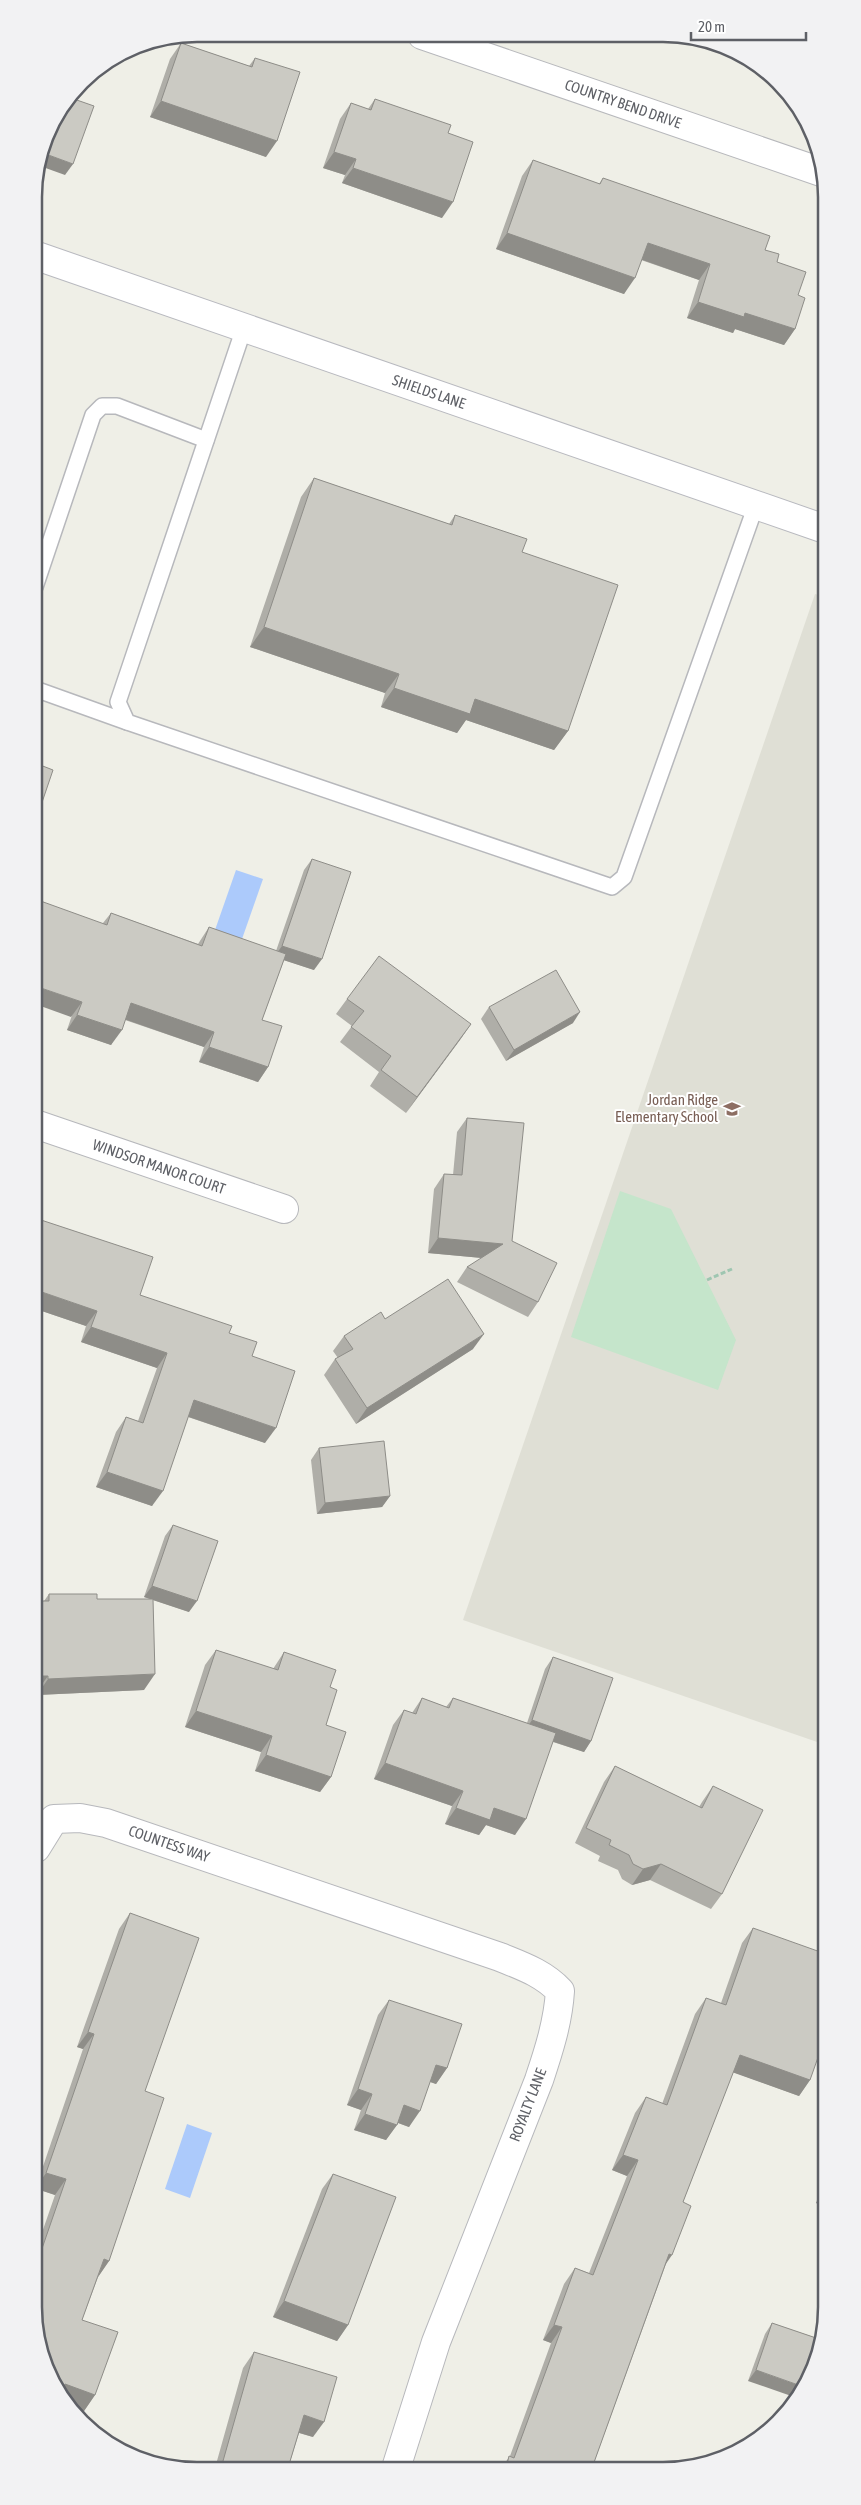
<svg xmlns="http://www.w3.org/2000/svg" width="861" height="2505" font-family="'Asap Condensed',sans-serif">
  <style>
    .education { fill: #dfdfd5 }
    .green { fill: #c5e5cb }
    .water { fill: #accafb }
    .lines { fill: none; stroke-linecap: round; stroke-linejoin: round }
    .lane-casing { stroke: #b7b8bc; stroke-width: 18 }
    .street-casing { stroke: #b7b8bc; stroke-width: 30 }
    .secondary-casing { stroke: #b8b9bf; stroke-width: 30 }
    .path { stroke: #9ec6b1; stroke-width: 3; stroke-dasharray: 5 2.5; stroke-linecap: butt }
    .lane { stroke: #fff; stroke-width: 15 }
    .street { stroke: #fff; stroke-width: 28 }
    .secondary { stroke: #fff; stroke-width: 28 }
    .wall { fill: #afaea8 }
    .shaded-wall { fill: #8e8d88 }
    .building { fill: #cbcac3; stroke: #8e8d88 }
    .labels { text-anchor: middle; stroke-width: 4; stroke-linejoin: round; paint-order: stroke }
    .street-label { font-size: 15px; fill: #5e6066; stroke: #fff }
    .education-label { font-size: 15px; fill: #785e54; stroke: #fff; text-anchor: end }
    .rim { fill: none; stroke: #5e6066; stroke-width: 2.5 }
  </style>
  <rect width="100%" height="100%" fill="#efefe7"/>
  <!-- education -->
  <polygon class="education" points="815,594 825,597 826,1745 463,1620"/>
  <!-- green -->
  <polygon class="green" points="620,1191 671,1209 736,1340 718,1390 571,1337"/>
  <!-- water -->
  <g class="water">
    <polygon points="236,870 263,879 242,939 215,930"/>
    <polygon points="187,2124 212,2133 190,2198 165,2189"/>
  </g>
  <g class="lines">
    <!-- lane casing -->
    <g class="lane-casing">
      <g id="lane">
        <polyline points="244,328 118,702 127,722 612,887 624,877 756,505"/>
        <polyline points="35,587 93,415 102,406 117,406 206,440"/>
        <polyline points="35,689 127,722"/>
      </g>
    </g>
    <!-- street casing -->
    <g class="street-casing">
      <g id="street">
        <polyline points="422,35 824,173"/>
        <polyline points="35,1124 284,1209"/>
        <path d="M36 1848 54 1819 80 1818 106 1823 500 1957C522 1966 543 1973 560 1991 558 2022 549 2050 539 2080L436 2342 396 2468"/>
      </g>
    </g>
    <!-- secondary casing -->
    <g class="secondary-casing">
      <polyline id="secondary" points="34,255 825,529"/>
    </g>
    <!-- path -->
    <polyline class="path" points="707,1280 732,1269"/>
    <!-- lane -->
    <use href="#lane" class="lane"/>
    <!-- street -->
    <use href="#street" class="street"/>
    <!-- secondary -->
    <use href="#secondary" class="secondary"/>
  </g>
  <!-- wall -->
  <g class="wall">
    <polygon points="181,43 249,66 255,58 266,157 150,117 170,59"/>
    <polygon points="375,99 448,133 442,218 342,183 345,175 323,168 340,119 351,103 368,109"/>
    <polygon points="533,160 599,184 603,178 765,250 777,262 798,295 795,329 784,345 735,329 733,333 687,318 699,280 641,260 624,294 496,249 522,176"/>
    <polygon points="314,478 449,524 455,515 522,552 568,731 554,750 466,720 457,733 381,707 385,693 250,647 301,497"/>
    <polygon points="312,859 314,970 284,960 262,1020 268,1067 258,1082 199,1062 204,1047 125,1020 111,1045 67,1030 103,923 111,913 198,944 209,927 276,951 304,870"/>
    <polygon points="347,999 471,1024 406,1113 370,1086 379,1072 340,1042 352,1026 336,1014"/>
    <polygon points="489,1007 573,1023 506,1061 481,1019"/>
    <polygon points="467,1118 512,1241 538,1302 528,1317 457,1282 467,1267 482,1258 428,1253 434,1189 444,1174 453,1175 457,1132"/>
    <polygon points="140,1295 229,1333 252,1356 265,1443 188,1417 152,1506 96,1487 116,1432 126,1417 138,1421 157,1368 81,1342 86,1326 36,1309"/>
    <polygon points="385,1319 473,1349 356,1424 324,1375 335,1359 338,1358 333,1351 344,1336"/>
    <polygon points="319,1448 390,1496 382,1507 317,1514 311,1460"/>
    <polygon points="173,1525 189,1612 153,1600 144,1690 37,1695 44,1601 49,1594 97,1599 151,1599 144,1597 165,1536"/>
    <polygon points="216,1650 273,1669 284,1652 330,1687 326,1725 331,1777 320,1792 255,1771 261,1752 185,1727 205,1665"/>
    <polygon points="553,1657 591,1741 584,1752 553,1742 515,1835 486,1825 479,1835 445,1824 452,1806 374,1779 393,1725 404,1710 412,1713 422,1698 446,1707 453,1698 527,1723 545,1669"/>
    <polygon points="615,1766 699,1807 702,1802 713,1786 722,1894 711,1909 650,1880 632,1885 622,1879 618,1870 598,1861 600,1856 575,1843 604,1782"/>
    <polygon points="130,1913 145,2091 109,2261 98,2277 82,2320 95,2395 84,2411 68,2405 56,2389 37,2340 37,2247 55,2195 37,2189 37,2184 83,2049 77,2047 119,1929"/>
    <polygon points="753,1928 810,2080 799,2096 733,2072 683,2202 666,2264 592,2468 501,2468 510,2456 551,2343 543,2340 564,2284 575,2268 589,2273 627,2176 612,2170 635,2113 646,2097 662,2104 695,2014 706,1998 721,2003 742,1943"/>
    <polygon points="389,2000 447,2068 436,2084 430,2082 409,2127 398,2123 386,2140 354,2130 361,2110 347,2105 378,2015"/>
    <polygon points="827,2171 827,2207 816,2203"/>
    <polygon points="333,2174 348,2325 337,2341 273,2317 322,2189"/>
    <polygon points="772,2323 822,2340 748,2381 765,2334"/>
    <polygon points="254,2352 313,2437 299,2433 288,2468 215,2468 243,2368"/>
  </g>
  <!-- shaded-wall -->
  <g class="shaded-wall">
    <polygon points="161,101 277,141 266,157 150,117"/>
    <polygon points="334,152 356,159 345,175 323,168"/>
    <polygon points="43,153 73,164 65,175 40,166"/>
    <polygon points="353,168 453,202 442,218 342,183"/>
    <polygon points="507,233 635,278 624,294 496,249"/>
    <polygon points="648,243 710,264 699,280 637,258"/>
    <polygon points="698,302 745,313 795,329 784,345 735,329 733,333 687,318"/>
    <polygon points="264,627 399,674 385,693 250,647"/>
    <polygon points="394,688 475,699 568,731 554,750 466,720 457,733 381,707"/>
    <polygon points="282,946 322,959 314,970 274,957"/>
    <polygon points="35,986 82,1002 71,1017 35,1004"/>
    <polygon points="131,1003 214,1032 204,1047 121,1018"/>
    <polygon points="580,1012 573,1023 506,1061 514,1050"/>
    <polygon points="77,1015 122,1030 111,1045 67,1030"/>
    <polygon points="471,1024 460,1040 406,1113 417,1097"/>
    <polygon points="209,1047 268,1067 258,1082 199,1062"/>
    <polygon points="438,1238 503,1244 493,1259 428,1253"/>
    <polygon points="36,1290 97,1311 86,1326 36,1309"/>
    <polygon points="91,1327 167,1353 157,1368 81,1342"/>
    <polygon points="484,1334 473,1349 356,1424 367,1408"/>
    <polygon points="194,1400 276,1428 265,1443 183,1415"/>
    <polygon points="107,1472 163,1491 152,1506 96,1487"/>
    <polygon points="390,1496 382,1507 317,1514 325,1503"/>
    <polygon points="152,1586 197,1601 189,1612 144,1597"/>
    <polygon points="155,1674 144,1690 37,1695 48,1679"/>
    <polygon points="36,1676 48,1676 37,1691 36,1691"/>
    <polygon points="196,1711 272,1736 261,1752 185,1727"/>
    <polygon points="532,1720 591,1741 584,1752 524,1732"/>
    <polygon points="266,1755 331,1777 320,1792 255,1771"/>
    <polygon points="385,1763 463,1791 452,1806 374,1779"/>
    <polygon points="456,1808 494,1808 526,1819 515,1835 486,1825 479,1835 445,1824"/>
    <polygon points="661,1864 650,1880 632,1885 643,1869"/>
    <polygon points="88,2032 94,2034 83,2049 77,2047"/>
    <polygon points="740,2055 810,2080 799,2096 729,2071"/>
    <polygon points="436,2065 447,2068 436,2084 425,2080"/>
    <polygon points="358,2089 372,2094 361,2110 347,2105"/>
    <polygon points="404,2105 420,2111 409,2127 393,2121"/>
    <polygon points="365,2114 397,2125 386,2140 354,2130"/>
    <polygon points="623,2155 638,2160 627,2176 612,2170"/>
    <polygon points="46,2173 66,2179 55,2195 37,2189 37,2186"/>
    <polygon points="824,2192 827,2193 827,2207 816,2203"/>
    <polygon points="669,2254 672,2255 661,2271"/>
    <polygon points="104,2259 109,2261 98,2277"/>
    <polygon points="284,2301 348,2325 337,2341 273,2317"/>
    <polygon points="554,2325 562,2327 551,2343 543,2340"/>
    <polygon points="756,2370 804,2387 797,2398 748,2381"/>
    <polygon points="65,2384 95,2395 84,2411 68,2405 59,2393"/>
    <polygon points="304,2415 324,2422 313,2437 293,2431"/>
  </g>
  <!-- building -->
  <g class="building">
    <polygon points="181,43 252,67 255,58 300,72 277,141 161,101"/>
    <polygon points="71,98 94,106 73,164 43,153 51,125"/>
    <polygon points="375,99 451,125 448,133 473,142 453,202 353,168 356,159 334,152 351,103 371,110"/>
    <polygon points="533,160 600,184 603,178 770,236 765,250 779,254 777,262 806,272 798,295 805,298 795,329 745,313 744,317 698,302 710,264 648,243 635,278 507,233"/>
    <polygon points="314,478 452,525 455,515 527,539 522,552 618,585 568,731 475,699 470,714 394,688 399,674 264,627"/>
    <polygon points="35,763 53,770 35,823"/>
    <polygon points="312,859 351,872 322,959 282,946"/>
    <polygon points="35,899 107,925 111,913 202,946 209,927 286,954 262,1020 282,1026 268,1067 209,1047 214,1032 131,1003 122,1030 77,1015 82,1002 35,986"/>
    <polygon points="379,956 471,1024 417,1097 381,1070 391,1056 351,1027 364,1011 347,999"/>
    <polygon points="556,970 580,1012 514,1050 489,1007"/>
    <polygon points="467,1118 524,1123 512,1241 557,1263 538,1302 467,1267 503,1244 438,1238 444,1174 462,1175"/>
    <polygon points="35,1218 153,1257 140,1295 232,1326 229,1333 257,1342 252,1356 295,1371 276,1428 194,1400 163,1491 107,1472 126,1417 143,1423 167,1353 91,1327 97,1311 36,1290"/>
    <polygon points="448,1279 484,1334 367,1408 335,1359 353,1349 344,1336 381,1312 385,1319"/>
    <polygon points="36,1371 39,1372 36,1381"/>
    <polygon points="384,1441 390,1496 325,1503 319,1448"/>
    <polygon points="173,1525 218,1541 197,1601 152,1586"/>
    <polygon points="49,1594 97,1594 97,1599 153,1599 155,1674 48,1679 48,1676 36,1676 36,1601 49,1601"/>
    <polygon points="216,1650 278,1670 284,1652 336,1670 330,1687 337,1690 326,1725 346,1732 331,1777 266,1755 272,1736 196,1711"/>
    <polygon points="553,1657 613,1678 591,1741 532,1720"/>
    <polygon points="422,1698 449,1708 453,1698 556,1733 526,1819 494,1808 490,1820 456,1808 463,1791 385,1763 404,1710 416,1714"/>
    <polygon points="615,1766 702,1808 713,1786 763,1810 722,1894 661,1864 643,1869 633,1864 629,1855 609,1845 611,1840 586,1828"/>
    <polygon points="130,1913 199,1938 145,2091 164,2098 109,2261 104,2259 82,2320 118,2332 95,2395 65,2384 61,2396 56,2389 37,2340 37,2263 66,2179 46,2173 94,2034 88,2032"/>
    <polygon points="753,1928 826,1954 827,2032 810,2080 740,2055 683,2202 691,2206 672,2255 669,2254 592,2468 506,2468 509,2456 514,2458 562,2327 554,2325 575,2268 593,2275 638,2160 623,2155 646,2097 667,2105 706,1998 726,2005"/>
    <polygon points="389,2000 462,2024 447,2068 436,2065 420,2111 404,2105 397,2125 365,2114 372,2094 358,2089"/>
    <polygon points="333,2174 396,2197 348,2325 284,2301"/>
    <polygon points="827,2183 827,2193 824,2192"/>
    <polygon points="772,2323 822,2340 815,2370 804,2387 756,2370"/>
    <polygon points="254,2352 337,2377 324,2422 304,2415 288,2468 221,2468"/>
  </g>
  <!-- icons -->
  <defs>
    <g id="school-bare" transform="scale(1.35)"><path d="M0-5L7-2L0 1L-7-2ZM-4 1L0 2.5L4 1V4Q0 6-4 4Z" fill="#8d6e63" stroke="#fff" stroke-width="2.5" paint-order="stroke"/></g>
  </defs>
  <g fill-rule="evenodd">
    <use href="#school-bare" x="732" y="1109"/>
  </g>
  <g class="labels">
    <!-- street labels -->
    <g class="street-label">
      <text transform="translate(623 104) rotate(19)" y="5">COUNTRY BEND DRIVE</text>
      <text transform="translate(429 392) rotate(19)" y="5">SHIELDS LANE</text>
      <text transform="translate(159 1167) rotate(19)" y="5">WINDSOR MANOR COURT</text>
      <text transform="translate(169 1844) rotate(19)" y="5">COUNTESS WAY</text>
      <text transform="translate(528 2105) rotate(-69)" y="5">ROYALTY LANE</text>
    </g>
    <!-- education labels -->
    <g class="education-label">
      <text x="718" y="1105">Jordan Ridge<tspan x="718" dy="17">Elementary School</tspan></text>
    </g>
  </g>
  <!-- crop -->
  <path d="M0 0H861V2505H0ZM197 42H663A155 155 0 0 1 818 197V2307A155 155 0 0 1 663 2462H197A155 155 0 0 1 42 2307V197A155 155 0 0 1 197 42Z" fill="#f2f2f3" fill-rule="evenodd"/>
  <path class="rim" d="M197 42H663A155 155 0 0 1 818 197V2307A155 155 0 0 1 663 2462H197A155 155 0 0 1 42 2307V197A155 155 0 0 1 197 42Z"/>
  <!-- scale -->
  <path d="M691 32v8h115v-8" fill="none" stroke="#5e6066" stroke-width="2.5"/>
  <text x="698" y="32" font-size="15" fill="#5e6066" stroke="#ffffff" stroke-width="4" paint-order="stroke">20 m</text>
</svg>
